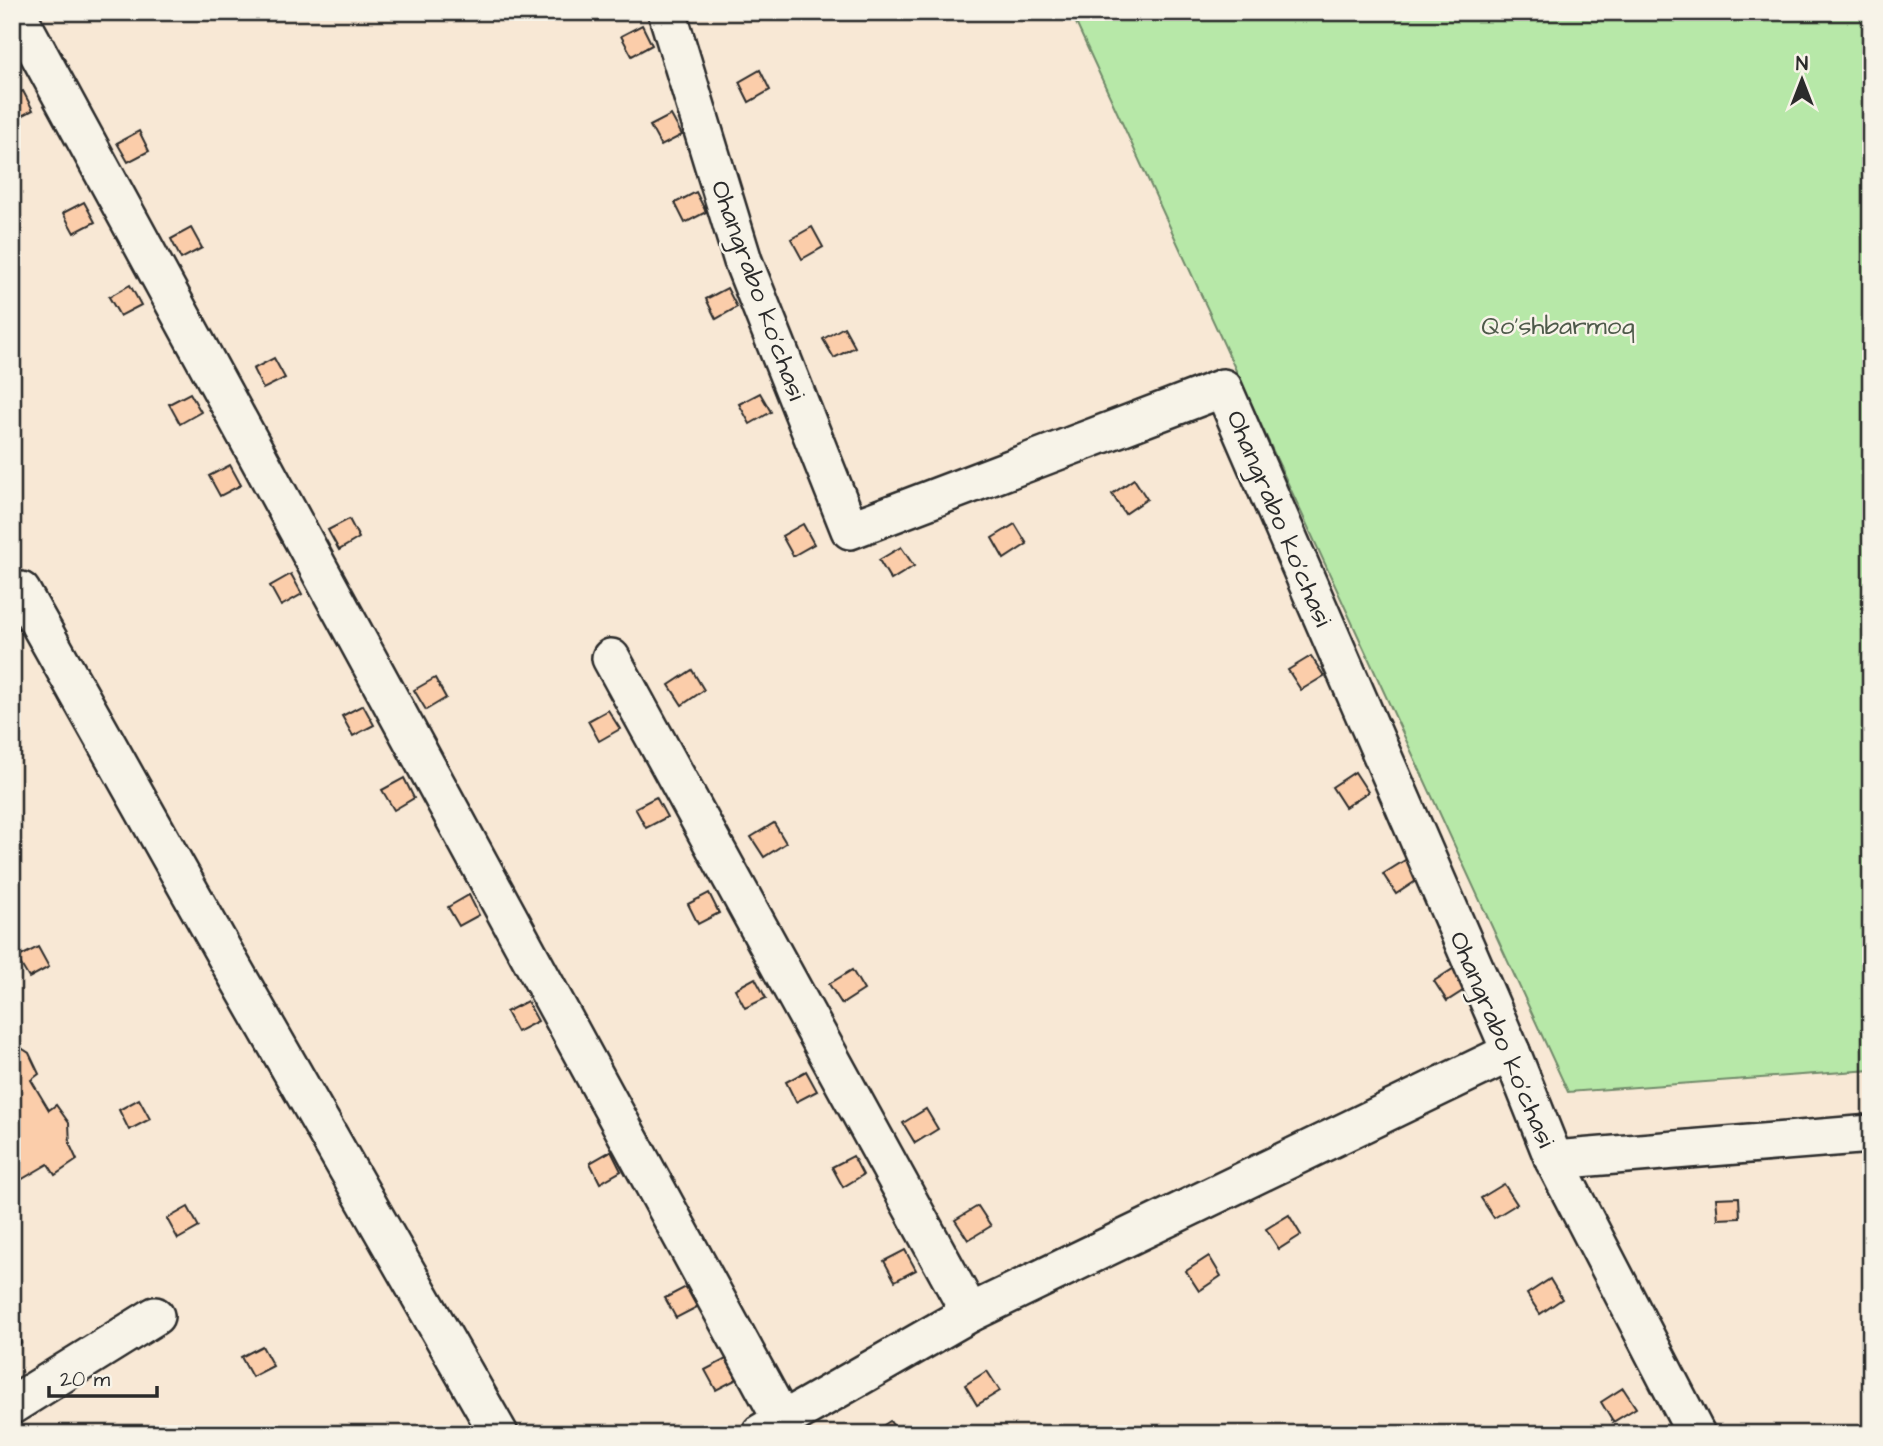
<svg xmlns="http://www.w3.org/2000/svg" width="1883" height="1446" font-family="'Architects Daughter',sans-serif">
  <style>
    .green { fill: #b7e8a8; stroke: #718a6a; stroke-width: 2 }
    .building { fill: #fbcdaa; stroke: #2b2b2b; stroke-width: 2 }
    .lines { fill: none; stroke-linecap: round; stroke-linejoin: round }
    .minor-casing { stroke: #2b2b2b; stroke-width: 42 }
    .minor { stroke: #f7f3e8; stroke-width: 37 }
    .labels { text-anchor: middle; stroke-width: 5; stroke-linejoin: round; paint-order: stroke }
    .street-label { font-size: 26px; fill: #2b2b2b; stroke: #f7f3e8 }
    .park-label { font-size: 26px; fill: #4e5a4a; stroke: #f7f3e8 }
  </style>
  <rect width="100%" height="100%" fill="#f8e8d5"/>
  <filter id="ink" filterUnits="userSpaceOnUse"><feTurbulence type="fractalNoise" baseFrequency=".0143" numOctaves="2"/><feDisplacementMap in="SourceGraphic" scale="14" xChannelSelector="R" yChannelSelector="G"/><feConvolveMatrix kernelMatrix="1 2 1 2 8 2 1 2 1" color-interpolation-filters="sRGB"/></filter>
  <g filter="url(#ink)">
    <!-- green -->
    <polygon class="green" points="1071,12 1871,12 1871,1070 1568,1092"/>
    <!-- building -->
    <g class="building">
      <polygon points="642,25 652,45 632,56 621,36"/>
      <polygon points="760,70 770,90 749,102 739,82"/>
      <polygon points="23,91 33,110 12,121 12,96"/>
      <polygon points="671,115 682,135 661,146 650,126"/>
      <polygon points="139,131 149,151 128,162 117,143"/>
      <polygon points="696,192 706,212 685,223 675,203"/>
      <polygon points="84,202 95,222 74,233 63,213"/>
      <polygon points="812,227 823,247 802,259 791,239"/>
      <polygon points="191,228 202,248 181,259 171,239"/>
      <polygon points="130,285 141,305 120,316 109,297"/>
      <polygon points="727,288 737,307 716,319 706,299"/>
      <polygon points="844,327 855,347 834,358 823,339"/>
      <polygon points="274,358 285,378 263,389 253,369"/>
      <polygon points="190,393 201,412 180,424 169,404"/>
      <polygon points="760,393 771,412 750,424 739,404"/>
      <polygon points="230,465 241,485 220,496 209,476"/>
      <polygon points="1134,479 1147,499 1125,514 1112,494"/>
      <polygon points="349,519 359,538 339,550 328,530"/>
      <polygon points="803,524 814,544 793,556 782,536"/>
      <polygon points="1015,524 1027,544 1004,559 992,538"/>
      <polygon points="901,547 914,566 891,580 879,560"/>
      <polygon points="291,574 302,594 281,606 270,586"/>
      <polygon points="1311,656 1324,676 1301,690 1288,670"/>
      <polygon points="692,670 704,690 682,705 669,685"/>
      <polygon points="435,678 446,698 426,710 414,690"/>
      <polygon points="363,705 374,725 353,736 342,716"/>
      <polygon points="608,710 620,729 599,741 588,721"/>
      <polygon points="1355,772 1368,792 1345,807 1332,787"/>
      <polygon points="404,778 414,798 394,810 382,790"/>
      <polygon points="656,797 667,817 646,828 635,808"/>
      <polygon points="774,823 786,843 764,857 751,837"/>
      <polygon points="1407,859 1419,879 1396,894 1383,874"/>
      <polygon points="709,893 719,913 698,924 688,904"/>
      <polygon points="469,895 479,915 459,926 448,907"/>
      <polygon points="38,947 49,967 29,978 17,958"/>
      <polygon points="1456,967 1469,987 1447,1001 1434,981"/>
      <polygon points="852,970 864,990 842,1004 829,984"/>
      <polygon points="755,978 766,998 745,1008 735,989"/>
      <polygon points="527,1001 538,1021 517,1032 506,1012"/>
      <polygon points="12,1042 29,1053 39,1074 31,1080 49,1110 56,1105 69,1123 70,1145 77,1160 55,1175 48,1164 14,1184 17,1196 12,1199"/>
      <polygon points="806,1071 817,1091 796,1102 786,1082"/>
      <polygon points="139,1099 150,1119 129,1130 119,1110"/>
      <polygon points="926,1109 938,1129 915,1143 903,1123"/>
      <polygon points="611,1151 621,1171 600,1183 590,1163"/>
      <polygon points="853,1156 863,1175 843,1187 832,1167"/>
      <polygon points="1504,1184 1517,1204 1494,1218 1481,1198"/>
      <polygon points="1739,1197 1740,1218 1718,1219 1716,1198"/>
      <polygon points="978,1206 991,1226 968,1240 955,1220"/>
      <polygon points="188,1207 199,1227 178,1239 167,1219"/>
      <polygon points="1289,1215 1301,1235 1279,1249 1266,1229"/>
      <polygon points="905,1250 916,1270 895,1281 884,1261"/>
      <polygon points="1209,1256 1221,1276 1199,1291 1186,1271"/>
      <polygon points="1550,1279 1562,1299 1540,1314 1527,1294"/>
      <polygon points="686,1287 697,1307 676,1318 665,1298"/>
      <polygon points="12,1326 21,1343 12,1349"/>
      <polygon points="262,1346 273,1366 252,1377 241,1357"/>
      <polygon points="726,1359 737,1379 716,1390 705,1370"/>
      <polygon points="987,1371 1000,1391 977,1405 965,1385"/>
      <polygon points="1623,1388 1636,1408 1613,1422 1601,1402"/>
      <polygon points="890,1421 899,1434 870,1434"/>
    </g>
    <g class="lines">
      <!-- minor casing -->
      <g class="minor-casing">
        <g id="minor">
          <polyline points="16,12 783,1422"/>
          <polyline points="667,12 743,261 850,530 1223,388 1511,1052 1554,1160 1696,1434"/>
          <polyline points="21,591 231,965 499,1434"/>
          <polyline points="611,658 970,1313"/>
          <polyline points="1554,1160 1871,1134"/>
          <polyline points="12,1405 155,1316"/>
          <polyline points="761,1433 970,1313 1511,1052"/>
        </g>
      </g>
      <!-- minor -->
      <use href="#minor" class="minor"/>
    </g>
  </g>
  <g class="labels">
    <!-- street labels -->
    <g class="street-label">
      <text transform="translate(759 290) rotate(70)" y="9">Ohangrabo ko'chasi</text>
      <text transform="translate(1280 518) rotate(67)" y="9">Ohangrabo ko'chasi</text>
      <text transform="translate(1503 1039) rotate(67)" y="9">Ohangrabo ko'chasi</text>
    </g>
    <!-- park labels -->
    <g class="park-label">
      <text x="1558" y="334">Qo‘shbarmoq</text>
    </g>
  </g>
  <!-- margin -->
  <rect width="1883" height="1446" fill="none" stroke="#f7f3e8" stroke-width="42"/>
  <rect x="21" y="21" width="1841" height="1404" fill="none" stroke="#2b2b2b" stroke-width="2.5" filter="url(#ink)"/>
  <!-- north arrow -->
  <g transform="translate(1802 80)" stroke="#f7f3e8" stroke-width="5" paint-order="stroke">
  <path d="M0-5L12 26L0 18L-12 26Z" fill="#2b2b2b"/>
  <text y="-10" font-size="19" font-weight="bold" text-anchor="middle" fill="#2b2b2b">N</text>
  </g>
  <!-- scale -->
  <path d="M49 1386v10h108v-10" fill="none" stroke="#2b2b2b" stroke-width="3.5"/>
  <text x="60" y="1386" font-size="21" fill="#2b2b2b" stroke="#f7f3e8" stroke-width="5" paint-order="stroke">20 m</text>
</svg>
